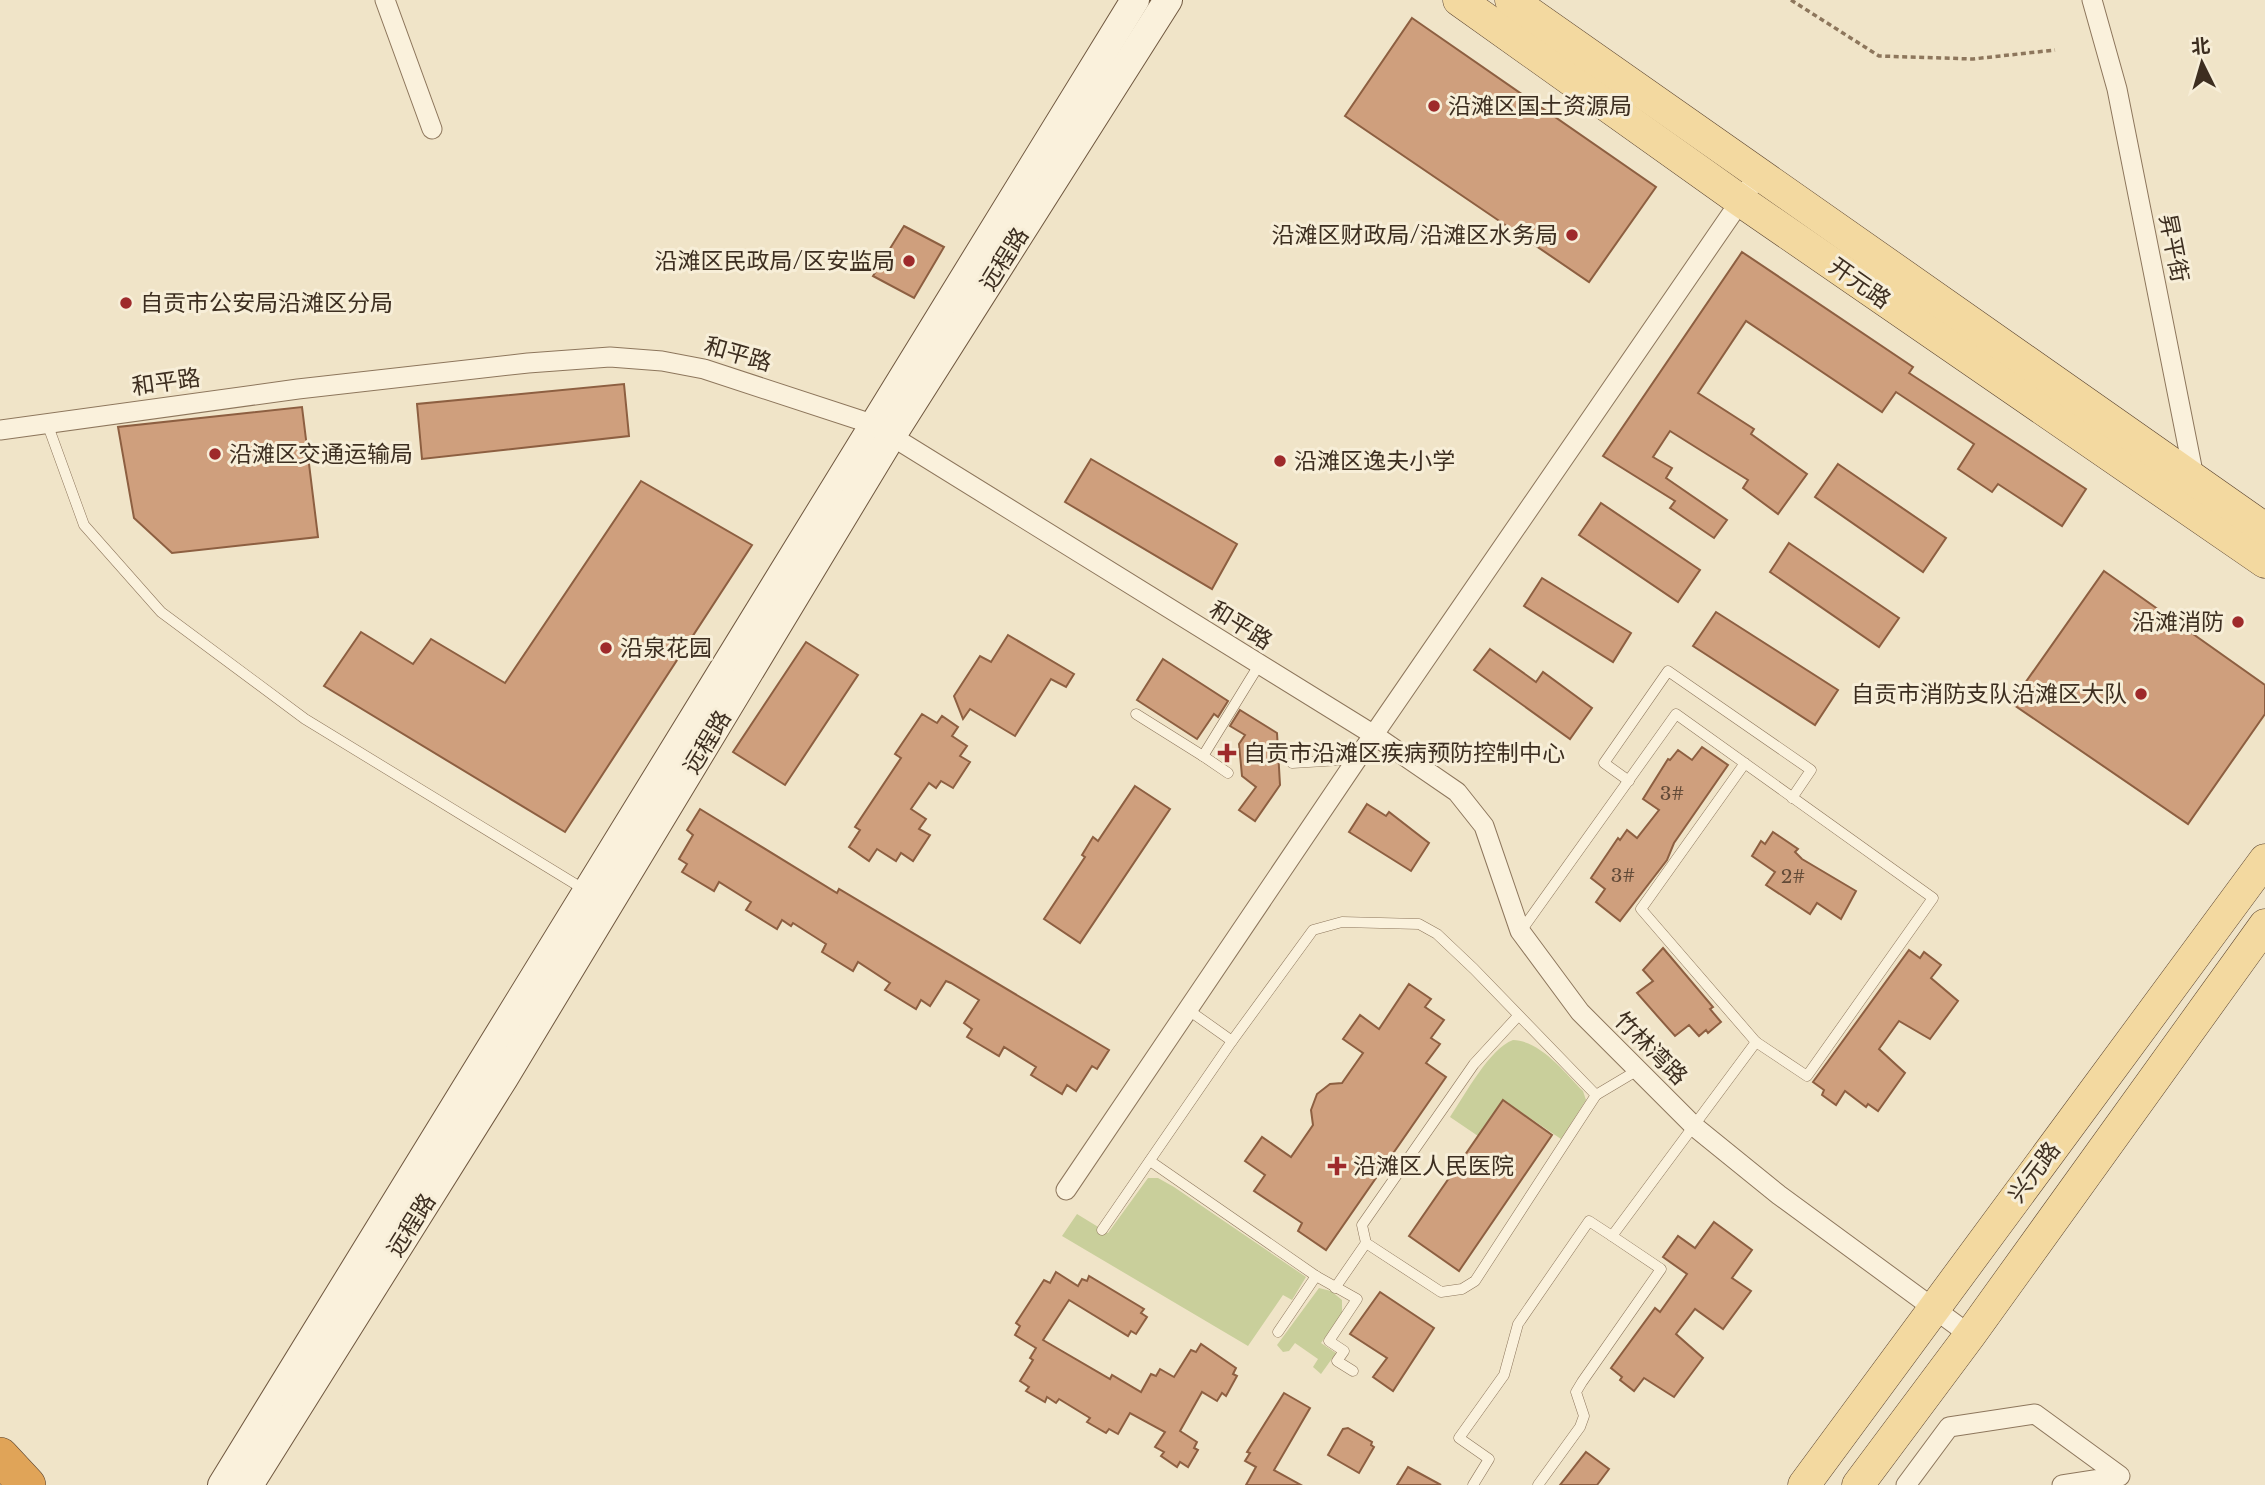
<svg xmlns="http://www.w3.org/2000/svg" width="2265" height="1485" font-family="'Libre Baskerville','Noto Sans SC',serif">
  <style>
    .green { fill: #c9cf9b }
    .building { fill: #cf9f7d; stroke: #8d5f41; stroke-width: 2 }
    .lines { fill: none; stroke-linecap: round; stroke-linejoin: round }
    .lane-casing { stroke: #8d765c; stroke-width: 11 }
    .street-casing { stroke: #8d765c; stroke-width: 21 }
    .secondary-casing { stroke: #6f573f; stroke-width: 30 }
    .primary-casing { stroke: #5b4430; stroke-width: 33 }
    .highway-casing { stroke: #5b4430; stroke-width: 38 }
    .path { stroke: #8d765c; stroke-width: 3.5; stroke-dasharray: 5 3.5; stroke-linecap: butt }
    .lane { stroke: #faf1dc; stroke-width: 10 }
    .street { stroke: #faf1dc; stroke-width: 19 }
    .secondary { stroke: #faf1dc; stroke-width: 28 }
    .primary { stroke: #f3d9a0; stroke-width: 32 }
    .highway { stroke: #e0a458; stroke-width: 37 }
    .poi-dot { fill: #9e2a2b; stroke: #f7eed8; stroke-width: 2.5 }
    .labels { text-anchor: middle; stroke-width: 6; stroke-linejoin: round; paint-order: stroke }
    .number-label { font-size: 19px; fill: #624a37 }
    .poi-label { font-size: 23px; fill: #3d2e20; stroke: #f7eed8; text-anchor: start }
    .street-label { font-size: 23px; fill: #3d2e20; stroke: #f7eed8 }
  </style>
  <rect width="100%" height="100%" fill="#f0e4c8"/>
  <!-- green -->
  <g class="green">
    <path d="M1513 1040C1541 1041 1564 1072 1583 1091L1586 1100 1561 1139 1503 1100 1478 1136 1450 1117C1465 1095 1489 1049 1513 1040Z"/>
    <polygon points="1148,1178 1158,1178 1174,1187 1306,1277 1292,1300 1283,1295 1248,1346 1062,1236 1077,1214 1108,1233"/>
    <polygon points="1319,1288 1331,1291 1342,1300 1342,1313 1321,1343 1336,1353 1321,1374 1313,1367 1318,1359 1295,1343 1289,1351 1283,1352 1277,1345"/>
  </g>
  <!-- building -->
  <g class="building">
    <polygon points="1412,18 1656,187 1589,282 1345,116"/>
    <polygon points="904,226 944,247 914,298 873,276"/>
    <polygon points="1742,252 1913,367 1909,373 2086,489 2062,526 1998,484 1992,492 1958,469 1974,444 1896,392 1882,412 1746,321 1698,393 1754,429 1751,434 1807,474 1778,514 1743,488 1748,480 1670,431 1653,457 1672,468 1666,478 1727,520 1714,538 1670,508 1675,501 1603,456"/>
    <polygon points="624,384 629,436 422,459 417,404"/>
    <polygon points="302,407 318,537 172,553 134,518 118,427"/>
    <polygon points="1091,459 1237,544 1212,589 1065,502"/>
    <polygon points="1838,464 1946,538 1923,572 1815,497"/>
    <polygon points="641,481 752,545 565,832 324,686 361,632 413,664 431,639 505,683"/>
    <polygon points="1601,503 1700,570 1678,602 1579,535"/>
    <polygon points="1789,543 1899,618 1879,647 1770,572"/>
    <polygon points="2104,571 2265,685 2265,714 2188,824 2011,703"/>
    <polygon points="1542,578 1631,633 1613,662 1524,606"/>
    <polygon points="1716,612 1838,690 1815,725 1693,646"/>
    <polygon points="1008,635 1074,674 1066,687 1051,679 1015,736 970,709 963,719 954,696 980,656 991,662"/>
    <polygon points="806,642 858,675 785,785 733,752"/>
    <polygon points="1490,649 1536,682 1543,672 1592,708 1570,739 1474,670"/>
    <polygon points="1163,659 1228,701 1218,717 1214,714 1197,739 1137,700"/>
    <polygon points="1240,710 1277,733 1280,785 1255,821 1239,810 1256,787 1242,776 1239,744 1245,735 1230,726"/>
    <polygon points="922,714 937,723 942,716 958,727 952,736 967,746 960,756 970,762 953,788 941,781 936,788 929,783 911,809 926,819 919,829 930,835 913,861 901,853 896,861 877,849 869,861 849,847 860,830 855,827 901,758 895,754"/>
    <polygon points="1702,747 1728,765 1674,843 1667,860 1620,921 1596,902 1605,889 1591,878 1618,838 1620,840 1627,830 1637,838 1659,810 1643,799 1668,759 1670,760 1678,750 1692,760"/>
    <polygon points="1135,786 1170,809 1080,943 1044,919 1085,857 1082,855 1093,837 1098,841"/>
    <polygon points="1367,804 1386,816 1389,812 1429,843 1411,871 1349,832"/>
    <polygon points="700,809 837,893 839,889 1109,1050 1097,1069 1092,1066 1076,1091 1067,1085 1062,1094 1031,1075 1036,1067 1004,1047 999,1056 967,1037 972,1029 964,1023 979,1000 951,983 946,981 930,1006 921,1000 916,1009 885,990 890,983 858,962 853,971 822,952 826,944 793,923 791,926 782,920 777,929 746,910 751,902 719,882 714,891 682,872 687,864 679,859 693,835 687,830"/>
    <polygon points="1773,832 1798,849 1795,852 1802,859 1856,891 1841,919 1817,903 1810,914 1766,885 1775,872 1752,856 1761,841 1765,844"/>
    <polygon points="1663,948 1713,1007 1710,1009 1721,1022 1708,1033 1706,1030 1699,1036 1689,1025 1675,1036 1637,993 1653,981 1643,970"/>
    <polygon points="1909,950 1920,958 1924,952 1941,965 1931,978 1958,1001 1930,1039 1899,1021 1879,1049 1905,1073 1878,1111 1868,1104 1866,1107 1845,1091 1836,1105 1822,1095 1824,1090 1813,1082"/>
    <polygon points="1409,984 1431,999 1425,1007 1444,1020 1431,1038 1440,1044 1426,1063 1446,1077 1326,1250 1298,1231 1302,1223 1254,1191 1265,1175 1245,1161 1262,1137 1291,1157 1313,1125 1311,1110 1317,1094 1330,1084 1342,1083 1363,1053 1343,1039 1360,1015 1379,1029"/>
    <polygon points="1503,1100 1552,1135 1459,1271 1409,1236"/>
    <polygon points="1714,1222 1752,1250 1732,1278 1751,1291 1723,1329 1695,1309 1676,1334 1703,1358 1674,1397 1644,1378 1634,1391 1620,1380 1622,1377 1611,1368 1655,1308 1660,1312 1687,1274 1663,1257 1678,1236 1695,1248"/>
    <polygon points="1056,1272 1078,1286 1082,1279 1087,1281 1089,1276 1144,1309 1141,1313 1147,1317 1136,1334 1131,1331 1128,1336 1069,1300 1043,1340 1110,1379 1112,1375 1141,1392 1151,1374 1156,1376 1160,1369 1174,1377 1191,1350 1196,1352 1201,1344 1236,1368 1233,1374 1237,1376 1226,1396 1222,1393 1217,1401 1202,1392 1180,1431 1197,1442 1194,1448 1198,1450 1188,1467 1180,1462 1177,1467 1161,1456 1164,1452 1155,1447 1165,1432 1130,1413 1118,1434 1109,1429 1106,1433 1087,1422 1090,1418 1059,1399 1056,1403 1047,1397 1045,1402 1026,1391 1029,1387 1020,1381 1033,1360 1030,1358 1036,1348 1015,1335 1020,1326 1016,1323 1044,1280 1050,1283"/>
    <polygon points="1380,1292 1434,1328 1393,1391 1373,1377 1387,1358 1350,1334"/>
    <polygon points="1284,1393 1310,1408 1274,1470 1301,1485 1246,1485 1256,1467 1245,1461 1250,1453 1247,1452"/>
    <polygon points="1348,1428 1372,1442 1371,1445 1374,1447 1359,1473 1328,1455 1343,1429"/>
    <polygon points="1586,1452 1609,1469 1597,1485 1560,1485"/>
    <polygon points="1408,1467 1441,1485 1397,1485"/>
  </g>
  <g class="lines">
    <!-- lane casing -->
    <g class="lane-casing">
      <g id="lane">
        <polyline points="47,423 84,525 161,612 305,719 585,890"/>
        <polyline points="1136,714 1203,756 1259,665"/>
        <polyline points="1203,756 1228,773"/>
        <polyline points="1292,763 1357,759"/>
        <polyline points="1629,781 1604,763 1668,671 1811,770 1792,798"/>
        <polyline points="1521,931 1676,714 1933,898 1807,1076 1756,1042 1641,909 1745,763"/>
        <polyline points="1187,1009 1232,1041 1313,930 1342,922 1419,924 1437,934 1474,969 1596,1095 1475,1281 1462,1289 1441,1292 1366,1243 1362,1225 1474,1064 1518,1016"/>
        <polyline points="1596,1095 1638,1070"/>
        <polyline points="1150,1161 1316,1276 1357,1299 1329,1341 1344,1351 1337,1361 1353,1371"/>
        <polyline points="1102,1230 1232,1041"/>
        <polyline points="1335,1288 1366,1243"/>
        <polyline points="1278,1332 1316,1276"/>
        <polyline points="1473,1485 1489,1459 1459,1438 1504,1375 1518,1324 1589,1221 1612,1236 1756,1042"/>
        <polyline points="1538,1485 1580,1427 1584,1416 1576,1392 1582,1382 1661,1269 1612,1236"/>
      </g>
    </g>
    <!-- street casing -->
    <g class="street-casing">
      <g id="street">
        <polyline points="385,0 432,129"/>
        <polyline points="2092,0 2117,89 2195,482"/>
        <polyline points="0,430 298,389 528,363 610,357 662,361 704,369 872,424 1374,735 1457,792 1484,826 1520,931 1580,1012 1695,1127 1779,1195 1970,1335"/>
        <polyline points="1066,1190 1357,759 1759,174"/>
        <polyline points="1906,1485 1949,1427 2035,1414 2120,1476 2062,1485"/>
      </g>
    </g>
    <!-- secondary casing -->
    <g class="secondary-casing">
      <g id="secondary">
        <polyline points="222,1485 1135,0"/>
        <polyline points="249,1485 504,1078 891,437 1168,0"/>
      </g>
    </g>
    <!-- primary casing -->
    <g class="primary-casing">
      <g id="primary">
        <polyline points="1459,0 1741,201 2265,562"/>
        <polyline points="1511,0 2265,529"/>
        <polyline points="1804,1485 2265,860"/>
        <polyline points="1858,1485 1970,1335 2265,925"/>
      </g>
    </g>
    <!-- highway casing -->
    <g class="highway-casing">
      <polyline id="highway" points="0,1456 27,1485"/>
    </g>
    <!-- path -->
    <polyline class="path" points="1791,0 1879,56 1973,59 2055,50"/>
    <!-- lane -->
    <use href="#lane" class="lane"/>
    <!-- street -->
    <use href="#street" class="street"/>
    <!-- secondary -->
    <use href="#secondary" class="secondary"/>
    <!-- primary -->
    <use href="#primary" class="primary"/>
    <!-- highway -->
    <use href="#highway" class="highway"/>
  </g>
  <!-- markers -->
  <g class="poi-dot">
    <circle cx="1434" cy="106" r="7"/>
    <circle cx="1572" cy="235" r="7"/>
    <circle cx="909" cy="261" r="7"/>
    <circle cx="126" cy="303" r="7"/>
    <circle cx="215" cy="454" r="7"/>
    <circle cx="1280" cy="461" r="7"/>
    <circle cx="2238" cy="622" r="7"/>
    <circle cx="606" cy="648" r="7"/>
    <circle cx="2141" cy="694" r="7"/>
    <path d="M1223.5 742.5h7v7h7v7h-7v7h-7v-7h-7v-7h7z"/>
    <path d="M1333.5 1155.5h7v7h7v7h-7v7h-7v-7h-7v-7h7z"/>
  </g>
  <g class="labels">
    <!-- number labels -->
    <g class="number-label">
      <text x="1672" y="800">3#</text>
      <text x="1623" y="882">3#</text>
      <text x="1793" y="883">2#</text>
    </g>
    <!-- poi labels -->
    <g class="poi-label">
      <text x="1448" y="114">沿滩区国土资源局</text>
      <text x="1558" y="243" text-anchor="end">沿滩区财政局/沿滩区水务局</text>
      <text x="895" y="269" text-anchor="end">沿滩区民政局/区安监局</text>
      <text x="140" y="311">自贡市公安局沿滩区分局</text>
      <text x="229" y="462">沿滩区交通运输局</text>
      <text x="1294" y="469">沿滩区逸夫小学</text>
      <text x="2224" y="630" text-anchor="end">沿滩消防</text>
      <text x="620" y="656">沿泉花园</text>
      <text x="2127" y="702" text-anchor="end">自贡市消防支队沿滩区大队</text>
      <text x="1243" y="761">自贡市沿滩区疾病预防控制中心</text>
      <text x="1353" y="1174">沿滩区人民医院</text>
    </g>
    <!-- street labels -->
    <g class="street-label">
      <text transform="translate(2174 248) rotate(79)" y="8">昇平街</text>
      <text transform="translate(1004 259) rotate(-58)" y="8">远程路</text>
      <text transform="translate(1860 283) rotate(35)" y="8">开元路</text>
      <text transform="translate(738 354) rotate(16)" y="8">和平路</text>
      <text transform="translate(166 382) rotate(-8)" y="8">和平路</text>
      <text transform="translate(1241 625) rotate(32)" y="8">和平路</text>
      <text transform="translate(707 742) rotate(-59)" y="8">远程路</text>
      <text transform="translate(1651 1048) rotate(45)" y="8">竹林湾路</text>
      <text transform="translate(2034 1172) rotate(-53)" y="8">兴元路</text>
      <text transform="translate(411 1225) rotate(-58)" y="8">远程路</text>
    </g>
  </g>
  <!-- north arrow -->
  <g transform="translate(2202 63) rotate(355)" stroke="#f7eed8" stroke-width="5" paint-order="stroke">
  <path d="M0-5L12 26L0 18L-12 26Z" fill="#3d2e20"/>
  <text y="-10" font-size="19" font-weight="bold" text-anchor="middle" fill="#3d2e20">北</text>
  </g>
</svg>
